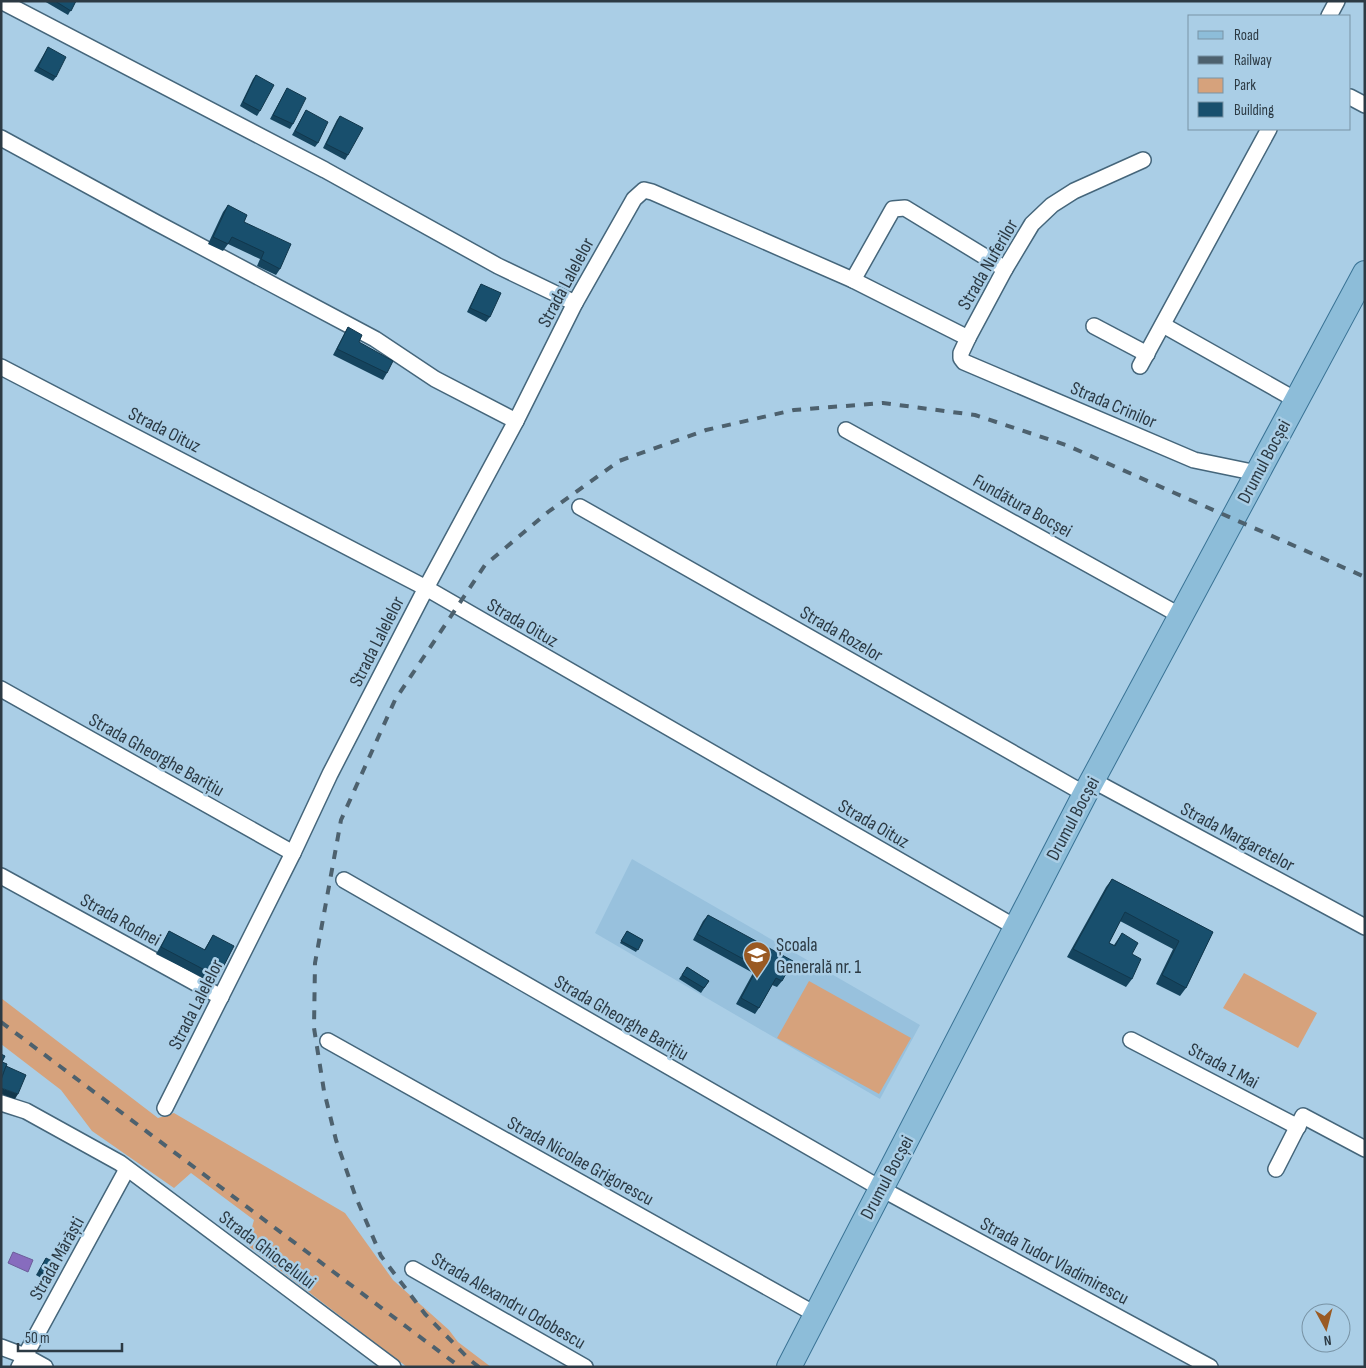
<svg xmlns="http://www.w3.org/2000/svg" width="1366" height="1368" font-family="'Sofia Sans Condensed',sans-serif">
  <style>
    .built { fill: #98c1dd }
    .green { fill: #d6a27c }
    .water { fill: #876cbe; stroke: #6c5d99 }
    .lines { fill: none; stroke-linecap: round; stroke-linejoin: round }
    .street-casing { stroke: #45667b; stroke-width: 18 }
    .primary-casing { stroke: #3a7395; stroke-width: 26 }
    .street { stroke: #fff; stroke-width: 15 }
    .primary { stroke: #8dbdd9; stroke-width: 24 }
    .rail { stroke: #4d616e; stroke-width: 4; stroke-dasharray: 9 9; stroke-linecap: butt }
    .wall { fill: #15445e }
    .shaded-wall { fill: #11374c }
    .building { fill: #184f6d; stroke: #11374c }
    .labels { text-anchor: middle; stroke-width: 5; stroke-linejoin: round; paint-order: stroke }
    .street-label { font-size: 19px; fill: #2c3a44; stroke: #aacee6 }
    .poi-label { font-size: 19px; fill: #2c3a44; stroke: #aacee6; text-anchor: start }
  </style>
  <rect width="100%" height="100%" fill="#aacee6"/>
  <!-- built -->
  <polygon class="built" points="632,859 920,1025 880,1099 595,933"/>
  <!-- green -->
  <g class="green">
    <polygon points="1244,973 1317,1013 1298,1048 1223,1008"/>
    <polygon points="809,981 911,1038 879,1094 777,1038"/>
    <polygon points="1,998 158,1118 174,1113 345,1213 393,1280 449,1330 458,1342 491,1367 407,1367 247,1245 254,1220 191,1173 174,1188 92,1131 61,1090 1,1044"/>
  </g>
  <!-- water -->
  <polygon class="water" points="13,1252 33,1260 28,1272 8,1263"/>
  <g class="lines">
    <!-- street casing -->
    <g class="street-casing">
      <g id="street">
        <polyline points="1,1 325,170 498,266 575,303"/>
        <polyline points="1329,16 1337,1"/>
        <polyline points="1350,97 1365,105"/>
        <polyline points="1,138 155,222 375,339 435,379 516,421"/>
        <polyline points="1143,160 1074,191 1052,205 1032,224 1005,269 968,338 961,353 961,358 964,362 1194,460 1257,473"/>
        <polyline points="853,280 893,209 905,208 1005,269"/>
        <polyline points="1163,325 1296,400"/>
        <polyline points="1094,326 1147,354"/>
        <polyline points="1140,366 1269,129"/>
        <polyline points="1,367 426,588 1015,927"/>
        <polyline points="846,430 1181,616"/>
        <polyline points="580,507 1085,794"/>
        <polyline points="1,689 293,853"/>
        <polyline points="1092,780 1365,927"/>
        <polyline points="1,876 221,997"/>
        <polyline points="344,880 880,1188 1210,1367"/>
        <polyline points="1131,1040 1298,1127"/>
        <polyline points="328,1041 815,1314"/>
        <polyline points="1,1103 26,1111 120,1163 393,1367"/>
        <polyline points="165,1108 293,853 330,774 426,588 516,421 575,303 634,199 644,190 652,192 853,280 968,338"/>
        <polyline points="1276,1169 1303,1116 1365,1149"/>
        <polyline points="413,1269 585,1367"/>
        <polyline points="1,1347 25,1356 45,1367"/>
        <polyline points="19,1367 127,1169"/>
      </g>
    </g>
    <!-- primary casing -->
    <g class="primary-casing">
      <polyline id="primary" points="789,1367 1085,794 1365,273"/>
    </g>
    <!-- street -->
    <use href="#street" class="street"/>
    <!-- primary -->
    <use href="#primary" class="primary"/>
    <!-- rail -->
    <g class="rail">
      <polyline points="1,1022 460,1367"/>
      <polyline points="479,1367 470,1360 425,1314 381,1256 355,1195 336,1140 324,1091 314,1028 315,963 341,820 395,700 485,565 548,512 619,461 706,430 794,410 883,403 975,415 1066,445 1365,577"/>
    </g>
  </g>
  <!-- wall -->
  <g class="wall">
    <polygon points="44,1 76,1 68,15"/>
    <polygon points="48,47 56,77 53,81 34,71"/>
    <polygon points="256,75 260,111 257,116 240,106 253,79"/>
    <polygon points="287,88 293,124 290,129 270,119"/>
    <polygon points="306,110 318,143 315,147 292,135"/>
    <polygon points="340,116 348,155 345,160 323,148 337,120"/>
    <polygon points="228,205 244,222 280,269 276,275 257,266 260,259 228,244 223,251 208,244 223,212"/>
    <polygon points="481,284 490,317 486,322 467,312 478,289"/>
    <polygon points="348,327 359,342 387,373 383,380 333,355 344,334"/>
    <polygon points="1112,879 1213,932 1186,988 1180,996 1156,984 1173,949 1120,921 1109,943 1114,945 1122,933 1132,954 1132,979 1126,987 1067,957 1106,887"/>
    <polygon points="708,915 782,981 777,987 772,985 759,1008 755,1014 736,1004 753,973 693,940 703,921"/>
    <polygon points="169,931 204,950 213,935 218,977 213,983 156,954 165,938"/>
    <polygon points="627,931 643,940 636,952 620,943"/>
    <polygon points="687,967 709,981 701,993 679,979"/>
    <polygon points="46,1258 53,1278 50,1283 36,1275"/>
  </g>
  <!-- shaded-wall -->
  <polygon class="shaded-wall" points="1,1088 18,1094 15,1099 1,1094"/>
  <!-- building -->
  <g class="building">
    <polygon points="55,1 76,1 71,11"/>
    <polygon points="48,47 66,57 56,77 38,67"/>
    <polygon points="256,75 274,85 260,111 243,102"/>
    <polygon points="287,88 306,98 293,124 273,115"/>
    <polygon points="306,110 328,122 318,143 295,131"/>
    <polygon points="340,116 363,128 348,155 326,144"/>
    <polygon points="228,205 247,215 244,222 291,244 280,269 261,259 264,252 232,237 228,244 213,237"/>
    <polygon points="481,284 501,293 490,317 470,308"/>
    <polygon points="348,327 362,335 359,342 393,361 387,373 337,349"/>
    <polygon points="1112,879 1213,932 1186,988 1162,975 1179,941 1125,912 1109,943 1115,946 1122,933 1138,943 1132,954 1141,959 1132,979 1073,949"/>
    <polygon points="708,915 793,961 782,981 776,978 759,1008 741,998 758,967 697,934"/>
    <polygon points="169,931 205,950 213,935 234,946 218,977 161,947"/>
    <polygon points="627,931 643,940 638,950 621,941"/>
    <polygon points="687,967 709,981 704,988 682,975"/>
    <polygon points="1,1054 5,1056 2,1062 7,1064 1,1080"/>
    <polygon points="6,1066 26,1075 18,1094 1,1088 1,1080"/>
    <polygon points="46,1258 60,1265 53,1278 39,1271"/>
  </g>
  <!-- icons -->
  <defs>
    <g id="school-pin" transform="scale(1.4375)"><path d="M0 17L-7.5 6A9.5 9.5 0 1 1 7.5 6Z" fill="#9a5a23" stroke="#aacee6"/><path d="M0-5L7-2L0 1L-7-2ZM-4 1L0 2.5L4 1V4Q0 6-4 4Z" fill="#fff"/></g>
  </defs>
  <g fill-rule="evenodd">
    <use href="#school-pin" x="757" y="955"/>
  </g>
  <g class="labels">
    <!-- street labels -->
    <g class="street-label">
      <text transform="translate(987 264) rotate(-60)" y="7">Strada Nuferilor</text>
      <text transform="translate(565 282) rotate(-62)" y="7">Strada Lalelelor</text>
      <text transform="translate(1114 404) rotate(23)" y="7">Strada Crinilor</text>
      <text transform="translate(165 429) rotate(27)" y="7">Strada Oituz</text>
      <text transform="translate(1263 461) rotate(-62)" y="7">Drumul Bocșei</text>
      <text transform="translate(1023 505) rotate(29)" y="7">Fundătura Bocșei</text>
      <text transform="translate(523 622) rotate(30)" y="7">Strada Oituz</text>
      <text transform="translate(842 633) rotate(30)" y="7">Strada Rozelor</text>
      <text transform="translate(376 641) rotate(-63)" y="7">Strada Lalelelor</text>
      <text transform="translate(157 754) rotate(29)" y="7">Strada Gheorghe Barițiu</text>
      <text transform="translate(1072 818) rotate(-62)" y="7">Drumul Bocșei</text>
      <text transform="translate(874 823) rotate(30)" y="7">Strada Oituz</text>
      <text transform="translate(1238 836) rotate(28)" y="7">Strada Margaretelor</text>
      <text transform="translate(121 919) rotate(29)" y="7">Strada Rodnei</text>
      <text transform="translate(195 1004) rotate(-63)" y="7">Strada Lalelelor</text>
      <text transform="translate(622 1017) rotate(30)" y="7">Strada Gheorghe Barițiu</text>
      <text transform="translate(1224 1065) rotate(28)" y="7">Strada 1 Mai</text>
      <text transform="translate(581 1160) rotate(29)" y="7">Strada Nicolae Grigorescu</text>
      <text transform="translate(886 1177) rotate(-62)" y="7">Drumul Bocșei</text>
      <text transform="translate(268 1249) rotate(37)" y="7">Strada Ghiocelului</text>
      <text transform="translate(56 1258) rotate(-61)" y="7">Strada Mărăști</text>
      <text transform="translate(1055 1260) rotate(28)" y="7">Strada Tudor Vladimirescu</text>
      <text transform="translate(509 1300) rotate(30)" y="7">Strada Alexandru Odobescu</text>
    </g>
    <!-- poi labels -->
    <g class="poi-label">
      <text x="776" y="951">Școala<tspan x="776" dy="22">Generală nr. 1</tspan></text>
    </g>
  </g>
  <!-- border -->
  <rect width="1366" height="1368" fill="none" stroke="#2c3a44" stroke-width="5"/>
  <!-- legend -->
  <rect x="1188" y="15" width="162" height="115" fill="#aacee6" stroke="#7893a5"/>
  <rect x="1198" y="31" width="25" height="8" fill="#8dbdd9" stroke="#7893a5"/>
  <text x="1234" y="40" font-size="15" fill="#2c3a44">Road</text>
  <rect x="1198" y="56" width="25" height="8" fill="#4d616e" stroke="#7893a5"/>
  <text x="1234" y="65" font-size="15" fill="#2c3a44">Railway</text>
  <rect x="1198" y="78" width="25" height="15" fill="#d6a27c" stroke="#7893a5"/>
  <text x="1234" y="90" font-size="15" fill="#2c3a44">Park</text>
  <rect x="1198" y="102" width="25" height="15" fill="#184f6d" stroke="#7893a5"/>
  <text x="1234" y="115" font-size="15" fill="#2c3a44">Building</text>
  <!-- north arrow -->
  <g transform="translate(1326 1328) rotate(173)"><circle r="24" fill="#aacee6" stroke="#7893a5"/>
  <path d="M0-4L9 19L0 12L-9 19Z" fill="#9a5a23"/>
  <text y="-8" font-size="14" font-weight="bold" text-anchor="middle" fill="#2c3a44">N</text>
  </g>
  <!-- scale -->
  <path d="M18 1343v8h104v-8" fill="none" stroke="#2c3a44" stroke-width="2.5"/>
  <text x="25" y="1343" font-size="15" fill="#2c3a44" stroke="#aacee6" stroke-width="4" paint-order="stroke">50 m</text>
</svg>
